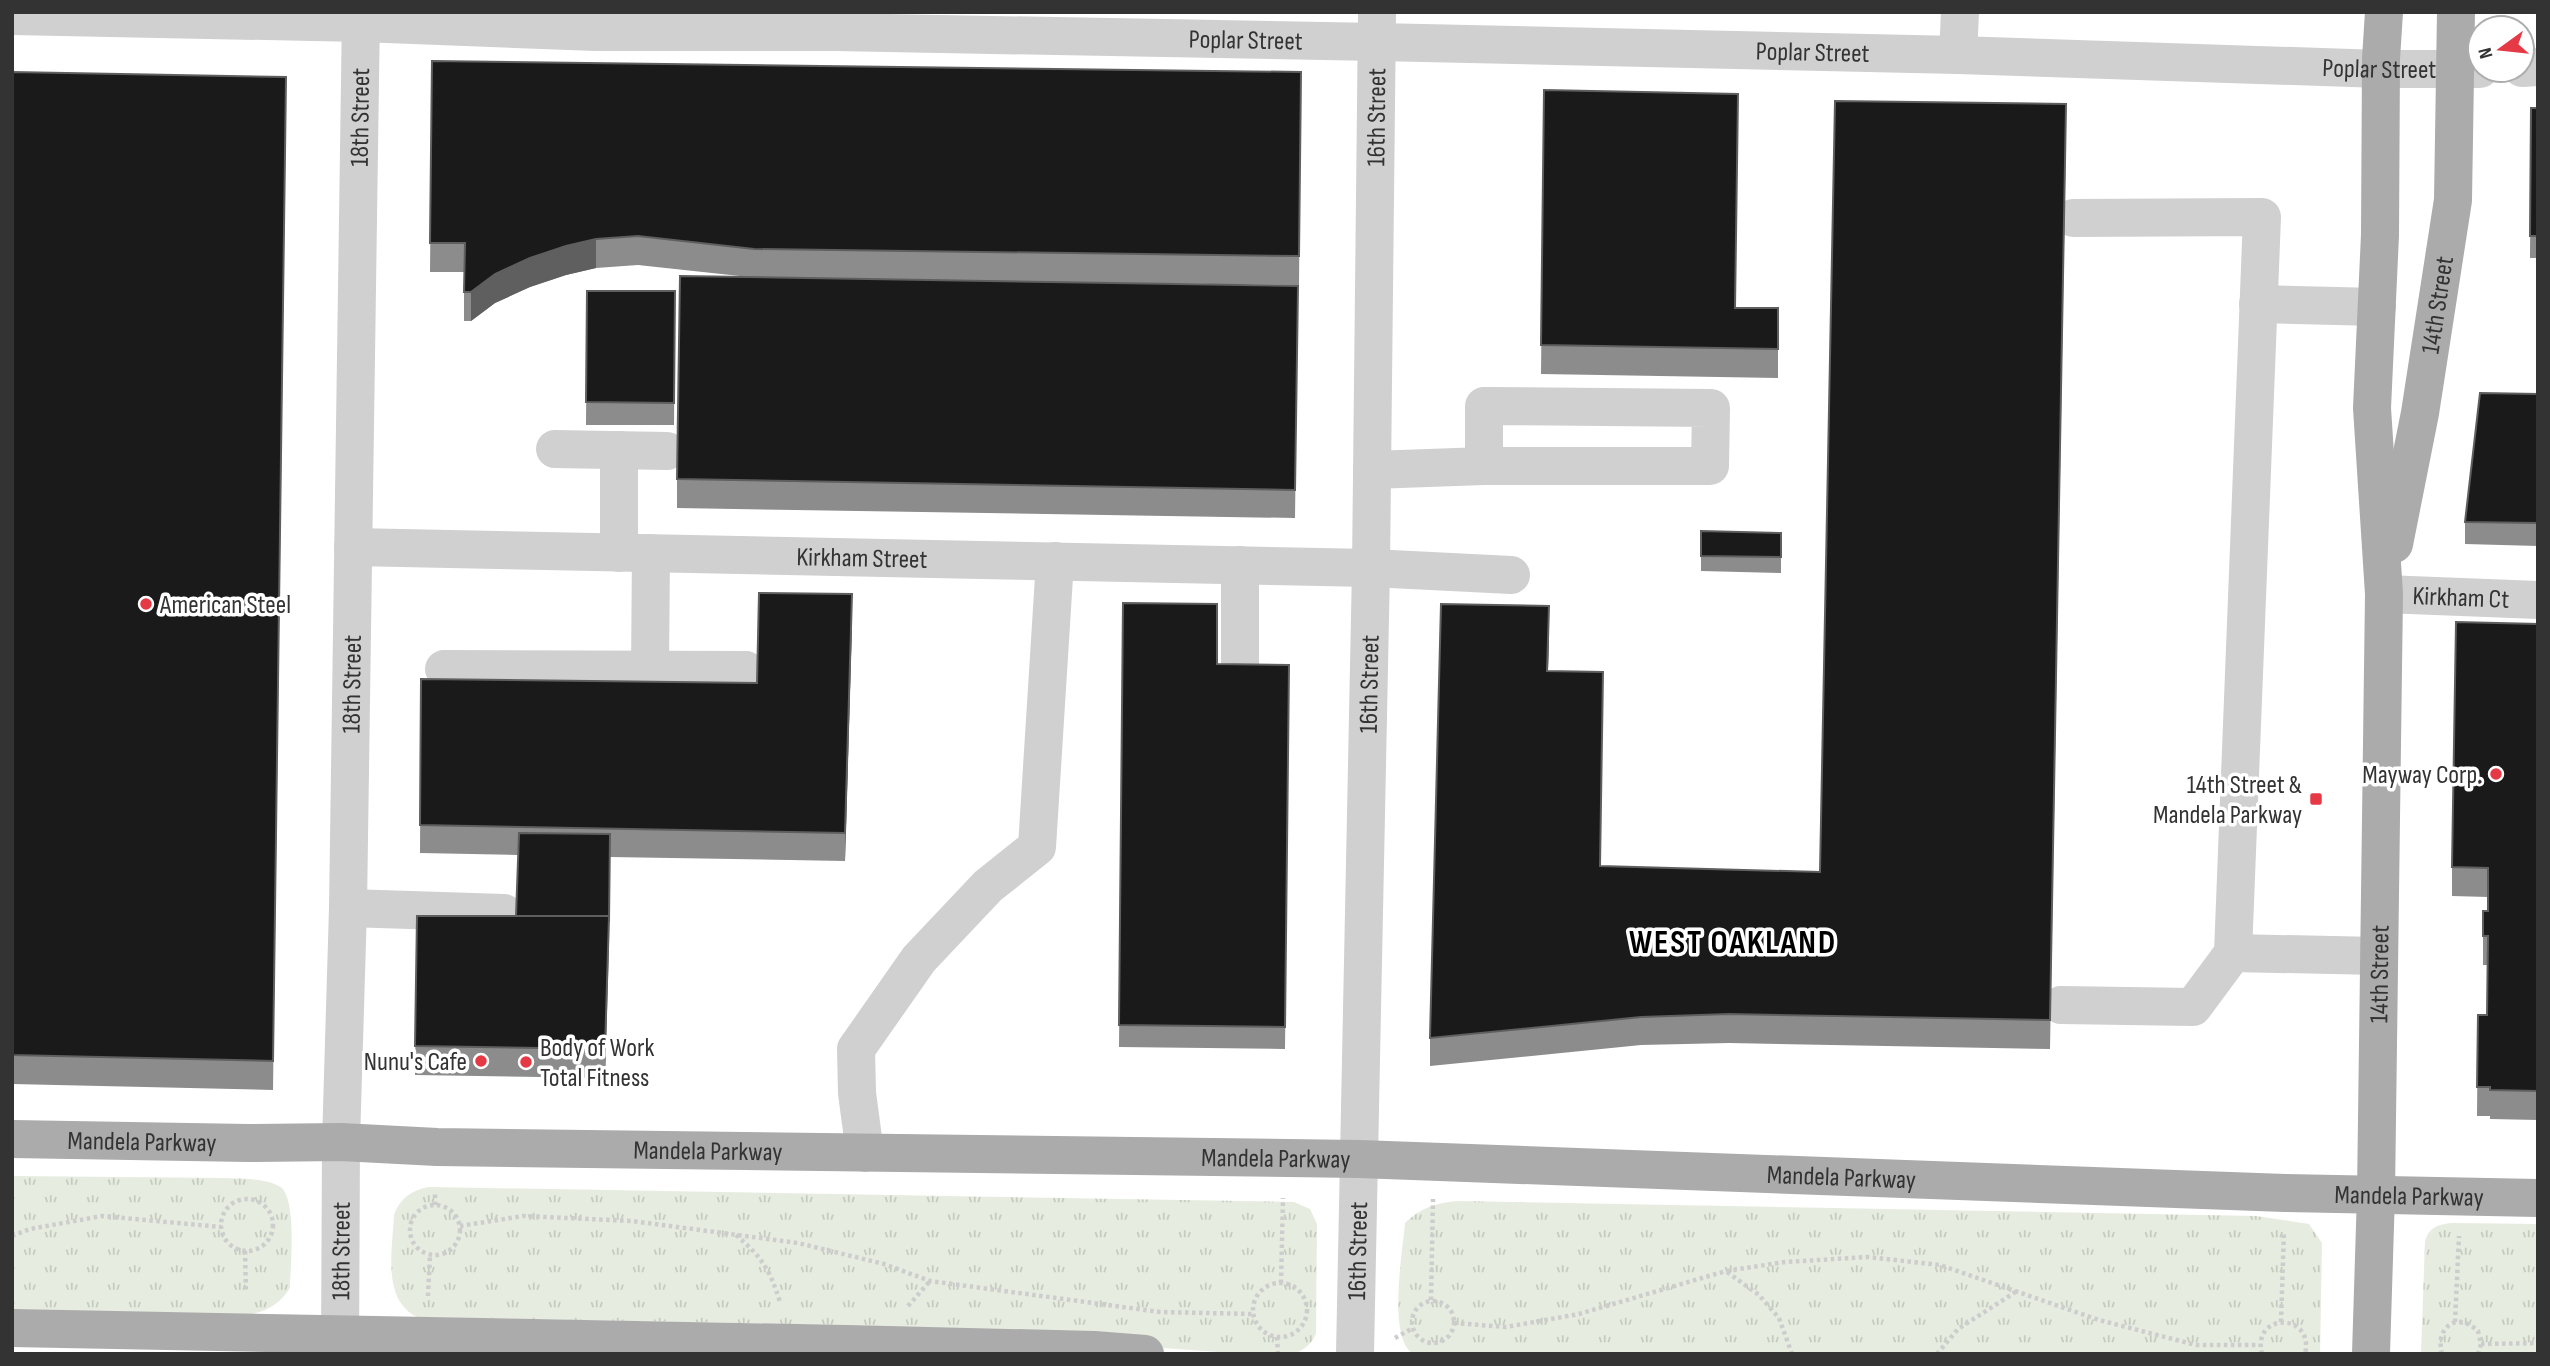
<svg xmlns="http://www.w3.org/2000/svg" width="2550" height="1366" font-family="'Sofia Sans Condensed',sans-serif">
  <style>
    .grass { fill: url(#grass-tufts) }
    .lines { fill: none; stroke-linecap: round; stroke-linejoin: round }
    .path { stroke: #cdcdcd; stroke-width: 4.5; stroke-dasharray: 3.5 3.5; stroke-linecap: butt }
    .minor { stroke: #d0d0d0; stroke-width: 38 }
    .major { stroke: #ababab; stroke-width: 38 }
    .wall { fill: #8c8c8c }
    .shaded-wall { fill: #5f5f5f }
    .building { fill: #1a1a1a; stroke: #5f5f5f; stroke-width: 2 }
    .poi-dot { fill: #e63946; stroke: #fff; stroke-width: 2.5 }
    .labels { text-anchor: middle; stroke-width: 7; stroke-linejoin: round; paint-order: stroke }
    .street-label { font-size: 26px; fill: #333; stroke: #fff }
    .poi-label { font-size: 26px; fill: #333; stroke: #fff; text-anchor: end }
    .district-label { font-size: 33px; font-weight: bold; letter-spacing: 2px; fill: #000; stroke: #fff }
  </style>
  <defs>
    <pattern id="grass-tufts" width="24" height="20" patternUnits="userSpaceOnUse" patternTransform="scale(1.75)"><rect width="24" height="20" fill="#e6ecdf"/><path d="M3 7l-1-3M5 7V3M7 7l1-3M15 17l-1-3M17 17v-4M19 17l1-3" fill="none" stroke="#c6cbc0"/></pattern>
  </defs>
  <rect width="100%" height="100%" fill="#fff"/>
  <!-- grass -->
  <g class="grass">
    <path d="M12 1176 225 1178C241 1179 264 1178 279 1186 298 1196 290 1268 290 1288 278 1306 266 1312 245 1315L12 1310Z"/>
    <path d="M429 1187 1294 1202 1310 1209 1317 1224 1316 1333C1313 1343 1304 1350 1294 1354H1246L845 1325 417 1317C381 1299 393 1248 394 1215 400 1198 412 1190 429 1187Z"/>
    <path d="M1457 1201 2256 1216 2309 1224 2322 1243 2320 1354H1413C1387 1337 1403 1251 1405 1223 1421 1208 1435 1203 1457 1201Z"/>
    <path d="M2452 1223 2538 1224V1354H2421L2425 1242C2428 1228 2438 1224 2452 1223Z"/>
  </g>
  <g class="lines">
    <!-- path -->
    <g class="path">
      <circle cx="247" cy="1225" r="26"/>
      <polyline points="435,1205 435,1191"/>
      <circle cx="435" cy="1230" r="25"/>
      <polyline points="460,1226 523,1216 632,1221 798,1243 884,1264 930,1281 1160,1312 1253,1314"/>
      <path d="M736 1235C762 1257 770 1270 780 1302"/>
      <polyline points="12,1236 30,1229 102,1216 221,1227"/>
      <polyline points="245,1251 246,1293"/>
      <polyline points="1727,1272 1759,1295 1779,1318 1792,1354"/>
      <polyline points="1281,1283 1283,1198"/>
      <circle cx="1280" cy="1310" r="27"/>
      <polyline points="428,1296 430,1255"/>
      <polyline points="1431,1300 1433,1199"/>
      <circle cx="1433" cy="1322" r="21"/>
      <polyline points="908,1306 930,1281"/>
      <polyline points="2281,1322 2284,1231"/>
      <polyline points="2455,1322 2459,1236"/>
      <polyline points="1454,1323 1506,1327 1579,1314 1726,1271 1785,1262 1868,1257 1940,1265 2099,1320 2196,1345 2259,1345"/>
      <polyline points="1277,1337 1278,1354"/>
      <polyline points="1395,1338 1413,1328"/>
      <polyline points="2481,1344 2538,1343"/>
      <polyline points="1937,1354 1958,1329 2017,1291"/>
      <path d="M2262 1354C2251 1312 2315 1312 2305 1354"/>
      <path d="M2442 1354C2435 1327 2457 1311 2478 1331L2481 1344 2478 1354"/>
    </g>
    <!-- minor -->
    <g class="minor">
      <path id="s1" d="M12 16 361 23 596 32H835L1377 42 1958 55 2381 69H2480"/>
      <polyline points="1958,55 1960,12"/>
      <polyline points="2522,68 2538,67"/>
      <polyline points="2258,304 2377,307"/>
      <polyline points="555,449 667,451"/>
      <polyline points="619,450 619,553"/>
      <polyline points="1372,470 1484,466 1484,406 1711,408 1710,466 1484,466"/>
      <path id="s2" d="M353 547 1371 568 1511 575"/>
      <polyline points="1240,565 1240,682"/>
      <path id="s3" d="M2384 594 2538 600"/>
      <polyline points="444,669 746,670"/>
      <polyline points="650,669 651,553"/>
      <polyline points="348,908 504,913"/>
      <polyline points="2233,953 2379,956"/>
      <polyline points="2061,1005 2193,1007 2233,953 2262,217 2073,218"/>
      <polyline points="865,1153 857,1093 856,1049 919,959 988,886 1037,847 1055,561"/>
      <path id="s4" d="M340 1354 341 1142 348 908 361 12"/>
      <path id="s5" d="M1355 1354 1371 568 1377 12"/>
    </g>
    <!-- major -->
    <g class="major">
      <path id="s6" d="M2394 544 2420 413 2453 200 2456 12"/>
      <path id="s7" d="M12 1139 248 1143 341 1142 437 1147 1359 1159 2285 1193 2538 1198"/>
      <polyline points="12,1328 847,1344 1094,1350 1145,1354"/>
      <path id="s8" d="M2371 1354 2376 1194 2384 594 2372 408 2380 235 2381 59 2384 12"/>
    </g>
  </g>
  <!-- wall -->
  <g class="wall">
    <polygon points="432,61 1301,72 1299,285 891,280 1298,286 1295,518 677,508 677,479 749,277 638,265 596,268 566,275 530,287 495,303 471,321 464,321 464,272 430,272"/>
    <polygon points="12,72 286,106 273,1090 12,1084"/>
    <polygon points="1544,90 1735,308 1778,308 1778,378 1541,374"/>
    <polygon points="2531,108 2538,108 2538,258 2530,258"/>
    <polygon points="2066,133 2050,1049 1729,1043 1641,1045 1430,1066 1430,1038 1549,635 1548,671 1601,866 1820,872"/>
    <polygon points="587,291 675,291 674,425 586,425"/>
    <polygon points="2538,394 2538,546 2465,544 2465,522"/>
    <polygon points="1701,531 1781,533 1781,573 1701,571"/>
    <polygon points="1123,603 1217,664 1289,665 1285,1049 1119,1047"/>
    <polygon points="852,623 845,861 610,857 605,1078 415,1075 417,916 516,916 518,855 420,853 421,679 757,683"/>
    <polygon points="2538,624 2538,1120 2490,1119 2490,1116 2477,1116 2478,1015 2487,1015 2488,965 2483,965 2483,911 2488,911 2488,897 2452,896 2452,867"/>
  </g>
  <!-- shaded-wall -->
  <g class="shaded-wall">
    <polygon points="596,239 596,268 566,275 530,287 495,303 471,321 471,292 495,274 530,258 566,246"/>
    <polygon points="852,594 852,623 845,861 845,833"/>
    <polygon points="1549,606 1549,635 1547,700 1547,671"/>
    <polygon points="610,857 609,945 605,1078 605,1049"/>
  </g>
  <!-- building -->
  <g class="building">
    <polygon points="432,61 1301,72 1299,256 754,249 638,236 596,239 566,246 530,258 495,274 471,292 464,292 465,243 430,243"/>
    <polygon points="12,72 286,77 273,1061 12,1055"/>
    <polygon points="1544,90 1738,94 1735,308 1778,308 1778,349 1541,345"/>
    <polygon points="1835,101 2066,104 2050,1020 1729,1014 1641,1017 1430,1038 1441,604 1549,606 1547,671 1603,672 1600,866 1820,872"/>
    <polygon points="2531,108 2538,108 2538,236 2530,236"/>
    <polygon points="680,276 1298,286 1295,490 677,479"/>
    <polygon points="587,291 675,291 674,403 586,402"/>
    <polygon points="2480,393 2538,394 2538,523 2465,522"/>
    <polygon points="1701,531 1781,533 1781,557 1701,556"/>
    <polygon points="759,593 852,594 845,833 420,825 421,679 757,683"/>
    <polygon points="1123,603 1217,604 1217,664 1289,665 1285,1027 1119,1025"/>
    <polygon points="2456,622 2538,624 2538,1091 2490,1090 2490,1087 2477,1087 2478,1015 2487,1015 2488,936 2483,936 2483,911 2488,911 2488,868 2452,867"/>
    <polygon points="519,833 610,834 609,922 609,916 516,916"/>
    <polygon points="417,916 609,916 605,1049 415,1046"/>
  </g>
  <!-- markers -->
  <g class="poi-dot">
    <circle cx="146" cy="604" r="7"/>
    <circle cx="2496" cy="774" r="7"/>
    <rect x="2309" y="792" width="14" height="14" rx="3.5"/>
    <circle cx="481" cy="1061" r="7"/>
    <circle cx="526" cy="1062" r="7"/>
  </g>
  <g class="labels">
    <!-- street labels -->
    <g class="street-label">
      <text dy="9" stroke="none"><textPath href="#s1" startOffset="1234">Poplar Street</textPath></text>
      <text dy="9" stroke="none"><textPath href="#s1" startOffset="1801">Poplar Street</textPath></text>
      <text dy="9" stroke="none"><textPath href="#s1" startOffset="2368">Poplar Street</textPath></text>
      <text dy="9" stroke="none"><textPath href="#s4" startOffset="1237">18th Street</textPath></text>
      <text dy="9" stroke="none"><textPath href="#s5" startOffset="1237">16th Street</textPath></text>
      <text dy="9" stroke="none"><textPath href="#s6" startOffset="243">14th Street</textPath></text>
      <text dy="9" stroke="none"><textPath href="#s2" startOffset="509">Kirkham Street</textPath></text>
      <text dy="9" stroke="none"><textPath href="#s3" startOffset="77">Kirkham Ct</textPath></text>
      <text dy="9" stroke="none"><textPath href="#s4" startOffset="670">18th Street</textPath></text>
      <text dy="9" stroke="none"><textPath href="#s5" startOffset="670">16th Street</textPath></text>
      <text dy="9" stroke="none"><textPath href="#s8" startOffset="380">14th Street</textPath></text>
      <text dy="9" stroke="none"><textPath href="#s7" startOffset="130">Mandela Parkway</textPath></text>
      <text dy="9" stroke="none"><textPath href="#s7" startOffset="696">Mandela Parkway</textPath></text>
      <text dy="9" stroke="none"><textPath href="#s7" startOffset="1264">Mandela Parkway</textPath></text>
      <text dy="9" stroke="none"><textPath href="#s7" startOffset="1830">Mandela Parkway</textPath></text>
      <text dy="9" stroke="none"><textPath href="#s7" startOffset="2398">Mandela Parkway</textPath></text>
      <text dy="9" stroke="none"><textPath href="#s4" startOffset="103">18th Street</textPath></text>
      <text dy="9" stroke="none"><textPath href="#s5" startOffset="103">16th Street</textPath></text>
    </g>
    <!-- poi labels -->
    <g class="poi-label">
      <text x="160" y="613" text-anchor="start">American Steel</text>
      <text x="2482" y="783">Mayway Corp.</text>
      <text x="2302" y="793">14th Street &amp;<tspan x="2302" dy="30">Mandela Parkway</tspan></text>
      <text x="540" y="1056" text-anchor="start">Body of Work<tspan x="540" dy="30">Total Fitness</tspan></text>
      <text x="467" y="1070">Nunu's Cafe</text>
    </g>
    <!-- district labels -->
    <g class="district-label">
      <text x="1733" y="953">WEST OAKLAND</text>
    </g>
  </g>
  <!-- border -->
  <rect width="2550" height="1366" fill="none" stroke="#333333" stroke-width="28"/>
  <!-- north arrow -->
  <g transform="translate(2501 49) rotate(255)"><circle r="33" fill="#ffffff" stroke="#adadad" stroke-width="2"/>
  <path d="M0-5L12 26L0 18L-12 26Z" fill="#e63946"/>
  <text y="-10" font-size="19" font-weight="bold" text-anchor="middle" fill="#333333">N</text>
  </g>
</svg>
